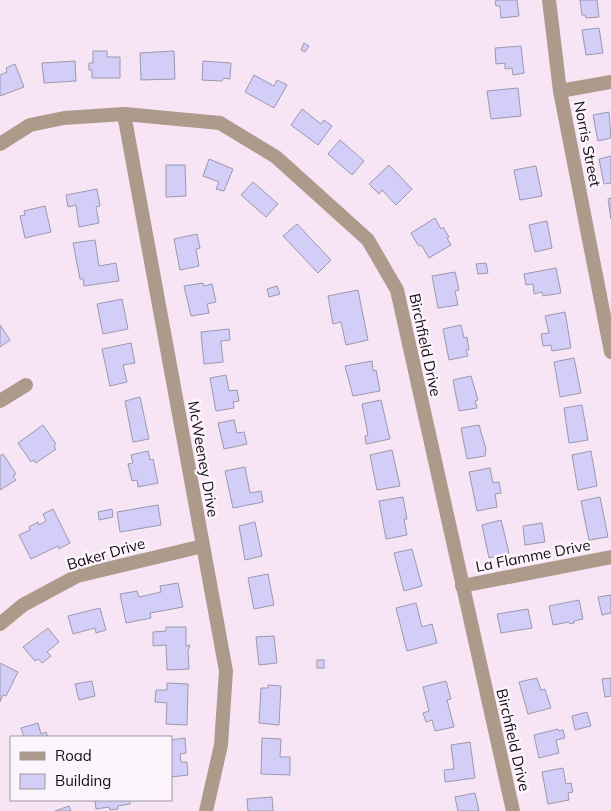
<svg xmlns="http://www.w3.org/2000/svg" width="611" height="811" font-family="Mulish,sans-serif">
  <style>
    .building { fill: #d2cef8; stroke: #9b99ae }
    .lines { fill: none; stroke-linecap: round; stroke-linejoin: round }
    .minor { stroke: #ae9a8b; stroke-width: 14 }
    .labels { text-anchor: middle; stroke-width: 5; stroke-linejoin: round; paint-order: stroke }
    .street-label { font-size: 15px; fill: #130d12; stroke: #fdf5fc }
  </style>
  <rect width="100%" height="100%" fill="#f7e4f5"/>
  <!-- building -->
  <g class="building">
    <polygon points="499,0 517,0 519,16 501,18 500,6 496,6 495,1"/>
    <polygon points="580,0 597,0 599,17 586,18 585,15 582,15"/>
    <polygon points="599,28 603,53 586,55 582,30"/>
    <polygon points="304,43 309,46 305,52 301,50"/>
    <polygon points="521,46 524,73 513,75 512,68 505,69 505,63 496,64 495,48"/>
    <polygon points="93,51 107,51 107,57 120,57 120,78 92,78 92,70 89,70 89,63 93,63"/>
    <polygon points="174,51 175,79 141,80 140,53"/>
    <polygon points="75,61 76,81 44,83 42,63"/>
    <polygon points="203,61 231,63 230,79 223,78 222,81 202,80"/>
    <polygon points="15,64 24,87 0,96 0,75 7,72 6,68"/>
    <polygon points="254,75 274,86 277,80 287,85 274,108 245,92"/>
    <polygon points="518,88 521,116 491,119 487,91"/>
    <polygon points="302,109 321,124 324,120 332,126 318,145 291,125"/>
    <polygon points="609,112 611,138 598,141 593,115"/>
    <polygon points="340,140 364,161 352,175 328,154"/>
    <polygon points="611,156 611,183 604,184 599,159"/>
    <polygon points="209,159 233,169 224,191 216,189 219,182 203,176"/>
    <polygon points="166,165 185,165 186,196 166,197"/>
    <polygon points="389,165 412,189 396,205 382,190 379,194 369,184"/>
    <polygon points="536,166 542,196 520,200 514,170"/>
    <polygon points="253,182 278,204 266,217 241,195"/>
    <polygon points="97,189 100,206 96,207 99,223 79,227 76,205 68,207 66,195"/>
    <polygon points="611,198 611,219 608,199"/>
    <polygon points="45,206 51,232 25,238 20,216 25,215 24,211"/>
    <polygon points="435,218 441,229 443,227 449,237 447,238 451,245 429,258 422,246 418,245 411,233"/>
    <polygon points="547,221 552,248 535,252 529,225"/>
    <polygon points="297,224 331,260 318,273 283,236"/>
    <polygon points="197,234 200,248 196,249 199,266 180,270 174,239"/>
    <polygon points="95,240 99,266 116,263 119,281 84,286 83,279 80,279 73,243"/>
    <polygon points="486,263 488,273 478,274 476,264"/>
    <polygon points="556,268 561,293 543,296 542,292 534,294 533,284 526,285 524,274"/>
    <polygon points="455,272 459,290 455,291 458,305 438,308 432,276"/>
    <polygon points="203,283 204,286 212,284 216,302 207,304 209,313 191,316 184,286"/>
    <polygon points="277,286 280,294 269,297 267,289"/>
    <polygon points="358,290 368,340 346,345 341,322 333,324 328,296"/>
    <polygon points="122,299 128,329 103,334 97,304"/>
    <polygon points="565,312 571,348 552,351 551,345 543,346 541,334 549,333 545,316"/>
    <polygon points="0,325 10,340 0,347"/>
    <polygon points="461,325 464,338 467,337 469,350 466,350 468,356 449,360 443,329"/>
    <polygon points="229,329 230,340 221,341 223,362 204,364 201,332"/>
    <polygon points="131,343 135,363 123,365 127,382 110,386 102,349"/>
    <polygon points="574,358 581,393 560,397 554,362"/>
    <polygon points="372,361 373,371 376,370 380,391 353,396 345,366"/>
    <polygon points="226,375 229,391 237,390 239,401 233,402 234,408 216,411 210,378"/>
    <polygon points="471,376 478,400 475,401 477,408 459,411 453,380"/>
    <polygon points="140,397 149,439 133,442 125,401"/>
    <polygon points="381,400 390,439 366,444 365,436 368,435 362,404"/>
    <polygon points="582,405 588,440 569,443 564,408"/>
    <polygon points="234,420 237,433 244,432 247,444 224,449 218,423"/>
    <polygon points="43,425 56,444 54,446 56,449 36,463 34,460 31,462 18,443"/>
    <polygon points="479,425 486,449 485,456 467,459 461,428"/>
    <polygon points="392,450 400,486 377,490 370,455"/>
    <polygon points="148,451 150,460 153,459 158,483 138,487 137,480 132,481 128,464 133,463 131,455"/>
    <polygon points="591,451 597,486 578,490 572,455"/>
    <polygon points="3,454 16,474 13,476 16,480 0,490 0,456"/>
    <polygon points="245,467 250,493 261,491 263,502 233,508 225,471"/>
    <polygon points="490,468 493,483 499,482 501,493 495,494 497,507 477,511 469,472"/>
    <polygon points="403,497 407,519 404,519 407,535 386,539 379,501"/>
    <polygon points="600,497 608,537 589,540 581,501"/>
    <polygon points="158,505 161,525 120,532 117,512"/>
    <polygon points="53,509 70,543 59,549 58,546 31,559 19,535 30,530 29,527 38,522 39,525 46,521 43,514"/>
    <polygon points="112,509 113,517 99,520 98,512"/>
    <polygon points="501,520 509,553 489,558 482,525"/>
    <polygon points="255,522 262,556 245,560 239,526"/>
    <polygon points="542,523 545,542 525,545 523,526"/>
    <polygon points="412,549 422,586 404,591 394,553"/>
    <polygon points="268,574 274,605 254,609 248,578"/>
    <polygon points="178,583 183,607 150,613 151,618 126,623 120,594 137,591 139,597 161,592 160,586"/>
    <polygon points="611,595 611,613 602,615 598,597"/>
    <polygon points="579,600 583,619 574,621 574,623 570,624 569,622 553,625 549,606"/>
    <polygon points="416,603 422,627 432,624 437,643 407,651 396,608"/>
    <polygon points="100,608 106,630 96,633 95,628 73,634 68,616"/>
    <polygon points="528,609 532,628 501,633 497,614"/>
    <polygon points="166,627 186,627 186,646 190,645 188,651 189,669 167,670 166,645 153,646 153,632 166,631"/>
    <polygon points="48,628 59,642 47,652 51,656 42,663 38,659 35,661 23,647"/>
    <polygon points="274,636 277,663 259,665 256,637"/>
    <rect x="317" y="660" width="7" height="8"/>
    <polygon points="0,663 18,672 6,696 3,695 0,702"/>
    <polygon points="537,678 541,690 545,689 551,708 528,714 519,682"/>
    <polygon points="611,678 611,696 605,697 602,679"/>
    <polygon points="92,681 95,696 79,700 75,684"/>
    <polygon points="446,681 451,699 447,700 454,727 435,731 432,720 426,722 423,713 429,711 423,687"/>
    <polygon points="167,683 188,684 187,725 166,724 167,703 155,702 156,690 167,690"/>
    <polygon points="268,685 281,686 279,725 259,723 261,688 268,688"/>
    <polygon points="587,712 591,726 575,730 572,716"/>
    <polygon points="38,723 41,734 46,732 48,737 24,737 21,728"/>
    <polygon points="558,729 559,731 563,730 565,738 556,740 559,753 539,758 534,735"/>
    <polygon points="185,738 186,753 180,754 181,762 187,762 188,775 171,777 171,740"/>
    <polygon points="262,738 281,739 280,757 290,757 290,775 261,774"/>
    <polygon points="470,742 475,778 445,782 444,770 454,769 451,745"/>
    <polygon points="563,768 566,784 571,783 573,792 568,793 569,800 548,804 542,772"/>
    <polygon points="475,793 479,811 458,811 455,797"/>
    <polygon points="272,797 273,811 248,811 247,799"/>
    <polygon points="95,800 130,800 130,804 118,806 118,809 110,810 109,807 96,809"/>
    <polygon points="69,806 71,811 55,811"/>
  </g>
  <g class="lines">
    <!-- minor -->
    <g class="minor">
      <polyline points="549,0 560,91 611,352"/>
      <polyline points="560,91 611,82"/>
      <polyline points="124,114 226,671 221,745 206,811"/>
      <polyline points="0,144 30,125 64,118 124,114 220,123 276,157 368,240 397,290 513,811"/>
      <polyline points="0,401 26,385"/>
      <polyline points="462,586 611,557"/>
      <polyline points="0,624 23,605 77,576 203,546"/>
    </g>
  </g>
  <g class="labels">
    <!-- street labels -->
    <g class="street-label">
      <text transform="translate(587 144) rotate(79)" y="5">Norris Street</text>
      <text transform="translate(425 345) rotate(78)" y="5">Birchfield Drive</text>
      <text transform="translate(203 459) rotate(80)" y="5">McWeeney Drive</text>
      <text transform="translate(106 554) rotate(-16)" y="5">Baker Drive</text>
      <text transform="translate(533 556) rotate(-11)" y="5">La Flamme Drive</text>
      <text transform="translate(513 740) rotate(77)" y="5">Birchfield Drive</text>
    </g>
  </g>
  <!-- legend -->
  <rect x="10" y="736" width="162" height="65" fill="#fdf5fc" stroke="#9f989e"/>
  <rect x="20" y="752" width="25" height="8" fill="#ae9a8b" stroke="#9f989e"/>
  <text x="55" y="761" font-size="15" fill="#130d12">Road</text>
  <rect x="20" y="774" width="25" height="15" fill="#d2cef8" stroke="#9f989e"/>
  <text x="55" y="786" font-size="15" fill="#130d12">Building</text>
</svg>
